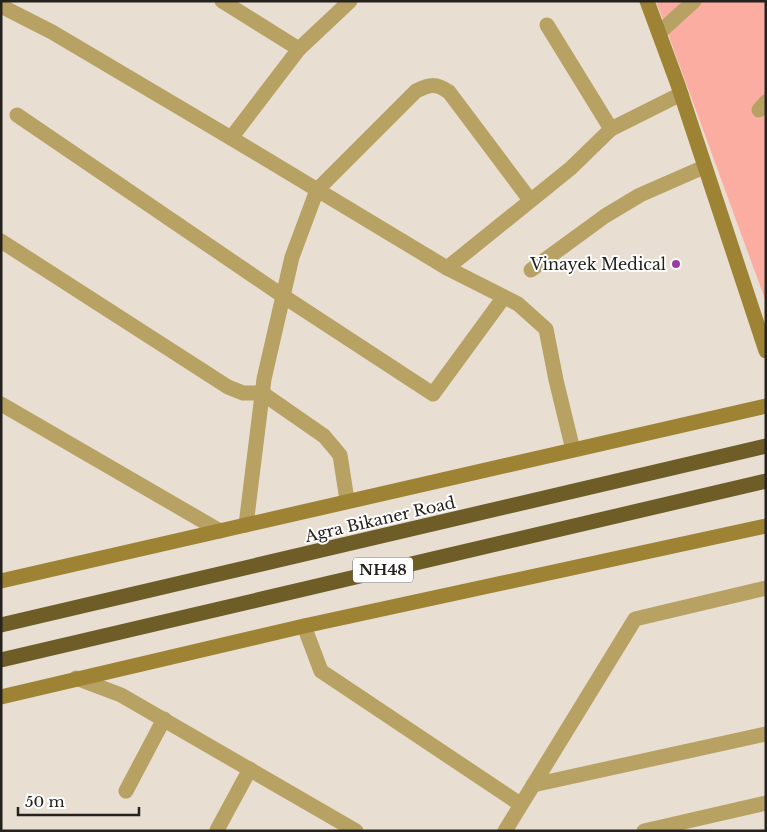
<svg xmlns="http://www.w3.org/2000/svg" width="767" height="832" font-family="'Libre Baskerville',serif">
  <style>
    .green { fill: #fbada2 }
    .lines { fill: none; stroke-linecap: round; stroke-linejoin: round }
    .street { stroke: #b7a263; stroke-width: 15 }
    .secondary { stroke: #9d8333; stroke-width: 15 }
    .highway { stroke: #6f5d28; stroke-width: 15 }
    .poi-dot { fill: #9c3aa0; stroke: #fff; stroke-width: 2 }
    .labels { text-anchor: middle; stroke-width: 4; stroke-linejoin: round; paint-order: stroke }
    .shield { fill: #fff; stroke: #666461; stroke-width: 1 }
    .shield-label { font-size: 15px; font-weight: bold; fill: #25211d }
    .poi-label { font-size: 16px; fill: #25211d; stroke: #fff; text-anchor: end }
    .street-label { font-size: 16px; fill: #25211d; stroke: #fff }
  </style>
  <rect width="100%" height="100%" fill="#e8ded2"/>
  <!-- green -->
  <polygon class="green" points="656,1 766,1 766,302"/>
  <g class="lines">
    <!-- street -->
    <g class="street">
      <polyline points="222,1 299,49 350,1"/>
      <polyline points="1,6 52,32 231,138 299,49"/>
      <polyline points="547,25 611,129"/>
      <polyline points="659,33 694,1"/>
      <polyline points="759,110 766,102"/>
      <polyline points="17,115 283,296 433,394 504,297"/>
      <polyline points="231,138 447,268 518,304 546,329 556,380 573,450"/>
      <polyline points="1,241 228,387 243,393 262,393 324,436 340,455 347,500"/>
      <polyline points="447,268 571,168 611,129 681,94"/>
      <polyline points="531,270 605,216 640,195 704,167"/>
      <polyline points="1,404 220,531"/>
      <path d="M246 525 264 379 292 257 317 190 416 91C430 84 436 83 449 92L530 200"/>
      <polyline points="304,626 321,671 520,804"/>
      <polyline points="76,678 121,695 356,831"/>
      <polyline points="533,785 766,734"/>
      <polyline points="126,791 164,719"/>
      <polyline points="217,830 250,769"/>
      <polyline points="505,831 635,619 766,588"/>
      <polyline points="644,831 766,803"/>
    </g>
    <!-- secondary -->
    <g class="secondary">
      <polyline points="647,1 678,85 766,351"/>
      <polyline points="1,581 766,406"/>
      <polyline points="1,697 304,626 766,526"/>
    </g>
    <!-- highway -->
    <g class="highway">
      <polyline points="1,625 766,446"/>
      <polyline points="1,660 766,481"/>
    </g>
  </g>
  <!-- markers -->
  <circle class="poi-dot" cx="676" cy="264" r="5"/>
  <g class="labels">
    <!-- shield labels -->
    <rect class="shield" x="353" y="557.5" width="60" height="25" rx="4"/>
    <g class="shield-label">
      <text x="383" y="575">NH48</text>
    </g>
    <!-- poi labels -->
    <g class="poi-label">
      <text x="666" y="270">Vinayek Medical</text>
    </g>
    <!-- street labels -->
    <g class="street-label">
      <text transform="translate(380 519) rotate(-13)" y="6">Agra Bikaner Road</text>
    </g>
  </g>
  <!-- border -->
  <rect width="767" height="832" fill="none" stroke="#25211d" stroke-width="5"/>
  <!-- scale -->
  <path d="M18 807v8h121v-8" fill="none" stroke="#25211d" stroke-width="2.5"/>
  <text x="25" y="807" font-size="15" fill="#25211d" stroke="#ffffff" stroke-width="4" paint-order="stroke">50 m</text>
</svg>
